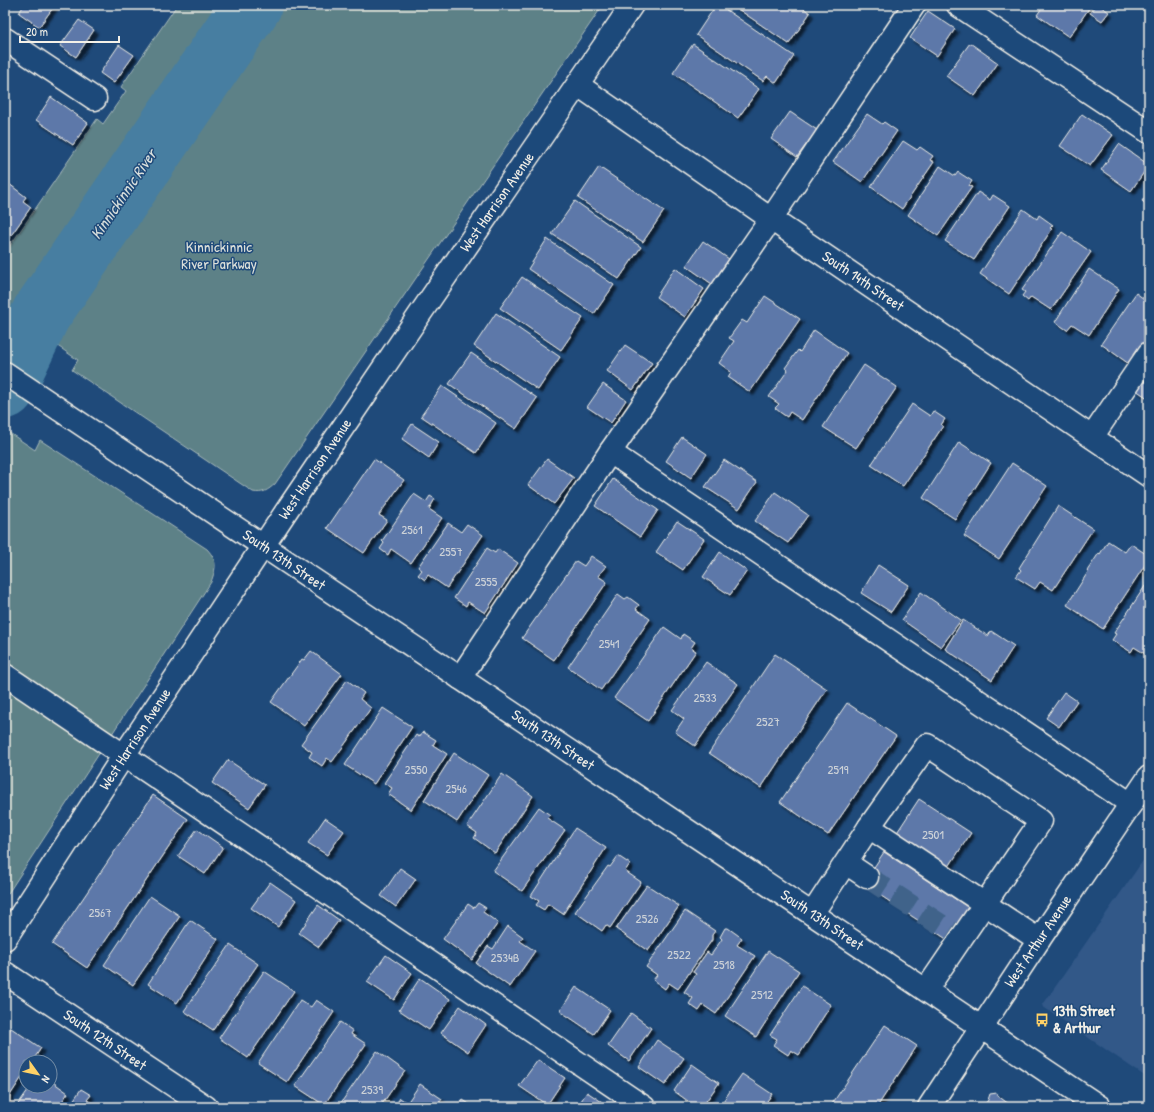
<svg xmlns="http://www.w3.org/2000/svg" width="1154" height="1112" font-family="'Patrick Hand',sans-serif">
  <style>
    .built { fill: #325888 }
    .green { fill: #5d8187; stroke: #a8b9b8 }
    .lines { fill: none; stroke-linecap: round; stroke-linejoin: round }
    .river { stroke: #467ea1; stroke-width: 60 }
    .building { fill: #5d78a9; stroke: #f4f1e8; filter: url(#shadow) }
    .minor-tunnel { stroke: #3f638a; stroke-width: 22; stroke-dasharray: 22 11; stroke-linecap: butt }
    .minor-casing { stroke: #f4f1e8; stroke-width: 25 }
    .minor { stroke: #1f4a7a; stroke-width: 22 }
    .labels { text-anchor: middle; stroke-width: 3; stroke-linejoin: round; paint-order: stroke }
    .number-label { font-size: 13px; fill: #ced3d8 }
    .street-label { font-size: 15px; fill: #f4f1e8; stroke: #1f4a7a }
    .park-label { font-size: 15px; fill: #dde0d9; stroke: #1f4a7a }
    .poi-label { font-size: 15px; font-weight: bold; fill: #f4f1e8; stroke: #1f4a7a; text-anchor: start }
    .water-label { font-size: 16px; font-style: italic; fill: #dae0dd; stroke: #1f4a7a }
  </style>
  <defs>
    <filter id="shadow"><feDropShadow dx="3.5" dy="3.5" stdDeviation="1" flood-color="#0009"/></filter>
  </defs>
  <rect width="100%" height="100%" fill="#1f4a7a"/>
  <filter id="ink" filterUnits="userSpaceOnUse"><feTurbulence type="fractalNoise" baseFrequency=".025" numOctaves="2"/><feDisplacementMap in="SourceGraphic" scale="8" xChannelSelector="R" yChannelSelector="G"/><feConvolveMatrix kernelMatrix="1 2 1 2 8 2 1 2 1" color-interpolation-filters="sRGB"/></filter>
  <g filter="url(#ink)">
    <!-- built -->
    <polygon class="built" points="1149,852 1149,1079 1042,1006"/>
    <!-- green -->
    <g class="green">
      <path d="M177 5H603L275 484C268 490 263 494 253 492L72 370 78 360 5 310V253L97 119 103 124 126 91 121 87Z"/>
      <path d="M5 430 35 450 40 440 207 549C218 561 216 568 211 582L5 898Z"/>
    </g>
    <g class="lines">
      <!-- river -->
      <polyline class="river" points="5,389 41,314 252,5"/>
    </g>
    <!-- building -->
    <g class="building">
      <polygon points="24,5 55,5 39,27 19,13"/>
      <polygon points="716,5 719,5 794,56 776,83 767,76 763,81 696,35"/>
      <polygon points="732,5 799,5 810,13 789,44"/>
      <polygon points="1044,5 1088,5 1090,7 1069,37 1037,15"/>
      <polygon points="1095,5 1098,5 1109,12 1102,21 1090,13"/>
      <polygon points="928,11 955,29 937,56 910,38"/>
      <polygon points="79,20 94,30 76,57 60,46"/>
      <polygon points="970,43 998,63 975,96 946,76"/>
      <polygon points="693,44 759,89 738,118 673,73"/>
      <polygon points="119,45 134,55 114,83 100,73"/>
      <polygon points="51,97 88,123 73,145 36,120"/>
      <polygon points="790,112 817,130 797,157 771,139"/>
      <polygon points="867,114 882,124 884,122 897,131 862,182 833,162"/>
      <polygon points="1082,114 1113,135 1090,166 1060,146"/>
      <polygon points="903,141 917,150 920,147 933,156 930,160 934,162 902,209 871,187"/>
      <polygon points="1119,144 1149,165 1131,191 1101,170"/>
      <polygon points="940,166 955,176 958,172 972,181 969,186 972,187 938,236 908,215"/>
      <polygon points="599,167 664,211 643,242 578,198"/>
      <polygon points="8,183 26,197 23,201 31,207 5,244 5,187"/>
      <polygon points="1149,191 1149,206 1142,201"/>
      <polygon points="978,192 990,200 993,195 1010,206 974,260 945,241"/>
      <polygon points="575,201 641,247 619,279 552,234"/>
      <polygon points="1023,209 1037,219 1039,215 1053,225 1050,228 1052,229 1009,294 980,274"/>
      <polygon points="1062,232 1091,252 1051,310 1031,297 1028,301 1022,296 1025,292 1022,290"/>
      <polygon points="547,239 614,285 594,314 528,269"/>
      <polygon points="703,241 729,259 712,284 686,266"/>
      <polygon points="675,268 704,289 685,317 656,297"/>
      <polygon points="1089,269 1119,289 1089,335 1072,324 1067,330 1055,322"/>
      <polygon points="522,277 583,318 561,350 500,308"/>
      <polygon points="1136,293 1144,299 1145,296 1149,299 1149,335 1129,364 1101,344"/>
      <polygon points="765,296 800,319 750,392 728,377 731,372 719,363 734,341 729,338 742,320 747,323"/>
      <polygon points="496,313 560,357 538,390 474,346"/>
      <polygon points="814,330 847,353 802,420 790,412 787,417 781,413 775,408 779,404 769,397 788,370 785,368 798,350 800,352"/>
      <polygon points="625,345 652,363 633,390 607,371"/>
      <polygon points="471,353 537,398 516,429 449,384"/>
      <polygon points="864,365 897,387 856,448 823,427"/>
      <polygon points="1149,371 1149,399 1136,390"/>
      <polygon points="603,384 626,400 611,423 587,407"/>
      <polygon points="442,386 496,423 476,453 421,416"/>
      <polygon points="912,404 930,416 933,411 945,419 941,425 943,426 903,486 871,465"/>
      <polygon points="412,424 439,442 429,458 402,439"/>
      <polygon points="682,437 707,454 691,478 666,461"/>
      <polygon points="959,442 991,463 955,519 923,498"/>
      <polygon points="374,459 404,480 379,515 387,520 364,553 327,528"/>
      <polygon points="547,459 574,478 554,504 528,485"/>
      <polygon points="724,460 757,482 739,509 705,487"/>
      <polygon points="1012,463 1047,486 999,559 964,536"/>
      <polygon points="613,479 658,510 640,537 595,506"/>
      <polygon points="775,492 808,515 788,543 755,521"/>
      <polygon points="414,494 426,502 430,496 435,499 429,509 442,518 411,563 391,549 388,555 380,549 384,543 382,541"/>
      <polygon points="1058,506 1093,529 1053,590 1040,582 1035,589 1016,577 1021,570 1019,568"/>
      <polygon points="677,521 704,539 683,570 656,552"/>
      <polygon points="448,523 461,532 467,524 483,535 447,588 428,575 425,580 418,575 422,570 418,567"/>
      <polygon points="1108,541 1125,552 1131,544 1149,556 1149,559 1103,629 1067,605 1088,572 1087,571 1099,553 1100,554"/>
      <polygon points="487,548 495,553 498,549 518,563 485,613 468,602 466,606 454,598"/>
      <polygon points="720,552 747,571 730,595 703,577"/>
      <polygon points="591,556 606,566 598,576 607,582 554,660 522,638 576,561 584,566"/>
      <polygon points="878,565 909,585 891,612 861,593"/>
      <polygon points="1149,580 1149,653 1147,655 1134,647 1131,652 1112,640 1116,634 1114,633"/>
      <polygon points="921,592 961,620 941,647 902,620"/>
      <polygon points="618,594 625,599 628,597 639,605 636,609 650,619 601,690 568,667"/>
      <polygon points="963,620 988,636 991,631 1014,646 992,680 945,649"/>
      <polygon points="664,627 681,639 683,634 695,642 691,648 696,651 648,721 614,698"/>
      <polygon points="311,651 342,674 304,726 271,702 302,659 304,660"/>
      <polygon points="775,654 827,689 761,788 709,753"/>
      <polygon points="706,662 738,684 695,746 675,732 684,719 672,710"/>
      <polygon points="347,680 364,693 360,699 371,708 332,762 327,758 322,766 309,757 312,752 301,744"/>
      <polygon points="1064,692 1077,701 1059,727 1046,718"/>
      <polygon points="847,703 896,736 828,835 780,802"/>
      <polygon points="383,708 412,727 374,784 345,765"/>
      <polygon points="423,732 436,740 433,745 447,754 411,810 388,794 392,788 384,783 416,735 419,737"/>
      <polygon points="454,753 488,775 457,822 424,800"/>
      <polygon points="228,760 265,785 249,808 212,783"/>
      <polygon points="502,774 533,796 495,853 474,838 477,833 467,826"/>
      <polygon points="153,795 188,819 87,968 52,944"/>
      <polygon points="919,799 971,833 948,868 896,834"/>
      <polygon points="539,807 550,815 547,818 565,830 522,891 493,871"/>
      <polygon points="325,818 344,831 327,855 308,843"/>
      <polygon points="575,828 606,848 563,914 548,904 544,910 536,905 539,901 531,896"/>
      <polygon points="197,829 223,847 205,874 178,856"/>
      <polygon points="884,852 972,910 951,942 863,884"/>
      <polygon points="618,856 630,864 625,871 641,882 610,928 606,925 602,931 575,912 608,866 610,867"/>
      <polygon points="400,868 416,879 396,907 381,896"/>
      <polygon points="270,882 296,900 278,927 251,908"/>
      <polygon points="647,885 679,906 648,951 616,929"/>
      <polygon points="150,896 180,916 133,985 104,965"/>
      <polygon points="478,903 486,908 483,912 498,923 472,960 443,939 468,904 474,908"/>
      <polygon points="318,905 339,920 319,947 299,933"/>
      <polygon points="685,911 715,931 712,935 712,940 678,989 669,983 665,989 653,980 657,975 646,967"/>
      <polygon points="190,920 218,939 177,1003 148,984"/>
      <polygon points="508,926 523,937 520,941 535,951 510,987 476,963 488,946 493,949"/>
      <polygon points="725,928 728,928 742,938 737,945 755,956 716,1014 703,1005 699,1011 689,1004 693,998 684,992 696,974 693,972 707,952 711,955 722,939 720,937"/>
      <polygon points="230,945 258,964 213,1030 184,1011"/>
      <polygon points="768,951 799,971 756,1037 725,1016"/>
      <polygon points="386,955 412,973 394,1000 367,982"/>
      <polygon points="264,971 294,991 248,1058 219,1038"/>
      <polygon points="420,978 450,999 429,1030 399,1010"/>
      <polygon points="802,986 831,1005 799,1055 791,1050 788,1055 773,1045 777,1039 770,1035"/>
      <polygon points="576,987 610,1010 594,1034 560,1011"/>
      <polygon points="300,1000 311,1007 316,1000 334,1012 287,1082 258,1063"/>
      <polygon points="460,1006 486,1025 468,1052 441,1033"/>
      <polygon points="631,1013 651,1028 629,1061 608,1046"/>
      <polygon points="340,1022 353,1031 351,1034 366,1044 324,1105 295,1086"/>
      <polygon points="885,1025 917,1046 877,1107 830,1107"/>
      <polygon points="11,1028 41,1048 32,1062 26,1062 26,1071 5,1103 5,1037"/>
      <polygon points="657,1040 684,1058 665,1085 639,1067"/>
      <polygon points="377,1051 405,1071 380,1107 338,1107"/>
      <polygon points="538,1060 565,1078 547,1105 519,1086"/>
      <polygon points="692,1064 719,1083 702,1107 696,1107 674,1091"/>
      <polygon points="742,1074 772,1094 763,1107 719,1107"/>
      <polygon points="50,1080 68,1093 58,1107 16,1107 31,1086 50,1086"/>
      <polygon points="420,1084 442,1099 436,1107 394,1107 400,1098 407,1103"/>
      <polygon points="81,1089 91,1095 87,1100 98,1107 69,1107"/>
      <polygon points="587,1092 602,1102 598,1107 577,1107"/>
      <polygon points="997,1093 998,1096 1013,1107 983,1107 988,1100 990,1094"/>
      <polygon points="463,1100 474,1107 458,1107"/>
    </g>
    <g class="lines">
      <!-- minor-tunnel -->
      <polyline class="minor-tunnel" points="867,877 956,935"/>
      <!-- minor casing -->
      <g class="minor-casing">
        <g id="minor">
          <polyline points="958,5 1149,132"/>
          <polyline points="5,39 95,99"/>
          <polyline points="578,85 771,219 1149,476"/>
          <polyline points="5,373 1100,1107"/>
          <polyline points="1092,437 1149,353"/>
          <polyline points="610,452 1131,804"/>
          <polyline points="5,675 644,1107"/>
          <polyline points="460,678 610,452 771,219 914,5"/>
          <polyline points="846,863 867,877"/>
          <polyline points="812,914 869,827"/>
          <polyline points="5,939 124,755 289,507 420,314 632,5"/>
          <polyline points="5,973 206,1107"/>
          <polyline points="926,990 1041,821 927,745 869,827 1039,940"/>
          <polyline points="929,1107 1039,940 1149,777"/>
        </g>
      </g>
      <!-- minor -->
      <use href="#minor" class="minor"/>
    </g>
  </g>
  <!-- icons -->
  <defs>
    <g id="bus-bare" transform="scale(1.08)"><path d="M-5-6H5V4H4V6H2V4H-2V6H-4V4H-5ZM-3.5-4V0h7V-4ZM-3.5 1.2v1.5H-2V1.2ZM2 1.2v1.5H3.5V1.2Z" fill="#ffd166" stroke="#1f4a7a" stroke-width="2.5" paint-order="stroke"/></g>
  </defs>
  <g fill-rule="evenodd">
    <use href="#bus-bare" x="1042" y="1020"/>
  </g>
  <g class="labels">
    <!-- number labels -->
    <g class="number-label">
      <text x="412" y="534">2561</text>
      <text x="451" y="556">2557</text>
      <text x="486" y="586">2555</text>
      <text x="609" y="648">2541</text>
      <text x="705" y="702">2533</text>
      <text x="768" y="726">2527</text>
      <text x="416" y="774">2550</text>
      <text x="838" y="774">2519</text>
      <text x="456" y="793">2546</text>
      <text x="933" y="839">2501</text>
      <text x="100" y="917">2567</text>
      <text x="647" y="923">2526</text>
      <text x="679" y="959">2522</text>
      <text x="505" y="962">2534B</text>
      <text x="724" y="969">2518</text>
      <text x="762" y="999">2512</text>
      <text x="372" y="1094">2539</text>
    </g>
    <!-- street labels -->
    <g class="street-label">
      <text transform="translate(497 202) rotate(-55)" y="5">West Harrison Avenue</text>
      <text transform="translate(863 281) rotate(34)" y="5">South 14th Street</text>
      <text transform="translate(315 469) rotate(-56)" y="5">West Harrison Avenue</text>
      <text transform="translate(284 560) rotate(34)" y="5">South 13th Street</text>
      <text transform="translate(135 739) rotate(-57)" y="5">West Harrison Avenue</text>
      <text transform="translate(553 740) rotate(34)" y="5">South 13th Street</text>
      <text transform="translate(822 920) rotate(34)" y="5">South 13th Street</text>
      <text transform="translate(1038 941) rotate(-56)" y="5">West Arthur Avenue</text>
      <text transform="translate(105 1040) rotate(34)" y="5">South 12th Street</text>
    </g>
    <!-- park labels -->
    <g class="park-label">
      <text x="219" y="252">Kinnickinnic<tspan x="219" dy="17">River Parkway</tspan></text>
    </g>
    <!-- poi labels -->
    <g class="poi-label">
      <text x="1053" y="1016">13th Street<tspan x="1053" dy="17">&amp; Arthur</tspan></text>
    </g>
    <!-- water labels -->
    <g class="water-label">
      <text transform="translate(123 194) rotate(-56)" y="6">Kinnickinnic River</text>
    </g>
  </g>
  <!-- margin -->
  <rect width="1154" height="1112" fill="none" stroke="#1f4a7a" stroke-width="20"/>
  <rect x="10" y="10" width="1134" height="1092" fill="none" stroke="#f4f1e8" stroke-width="1.5" filter="url(#ink)"/>
  <!-- north arrow -->
  <g transform="translate(38 1074) rotate(123)"><circle r="19" fill="#1f4a7a" stroke="#748da6"/>
  <path d="M0-3L7 15L0 10L-7 15Z" fill="#ffd166"/>
  <text y="-6" font-size="11" font-weight="bold" text-anchor="middle" fill="#f4f1e8">N</text>
  </g>
  <!-- scale -->
  <path d="M20 36v6h99v-6" fill="none" stroke="#f4f1e8" stroke-width="2"/>
  <text x="26" y="36" font-size="12" fill="#f4f1e8" stroke="#1f4a7a" stroke-width="3" paint-order="stroke">20 m</text>
</svg>
